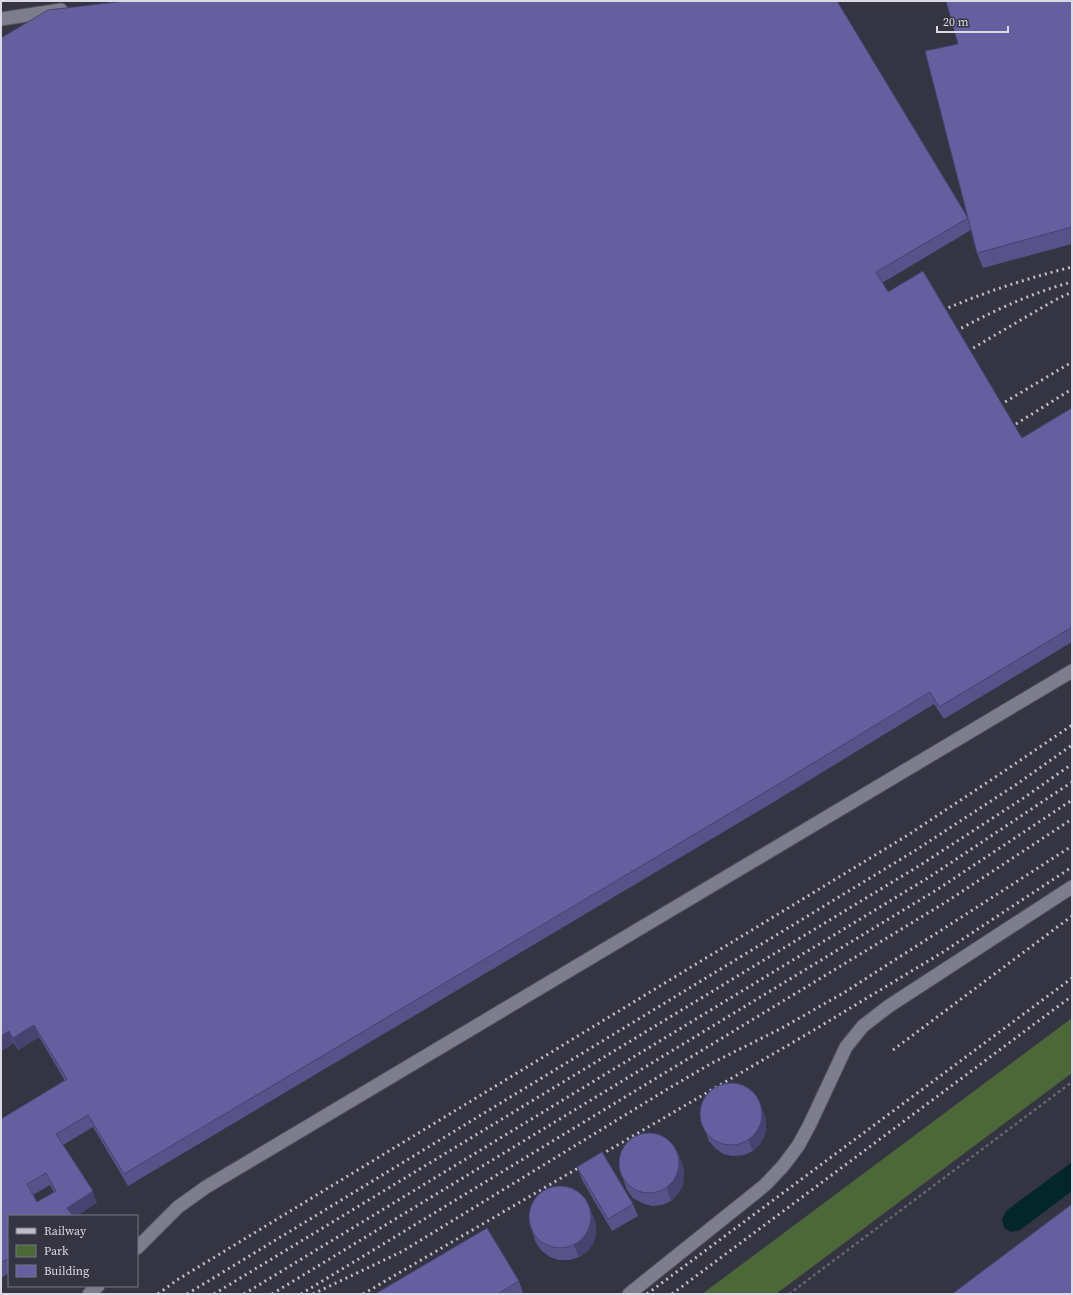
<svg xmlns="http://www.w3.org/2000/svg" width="1073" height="1295" font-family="'Source Serif 4',serif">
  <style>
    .green { fill: #4c6738 }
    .water { fill: #02262a }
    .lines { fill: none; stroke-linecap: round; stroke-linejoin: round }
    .service-casing { stroke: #51505d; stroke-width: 15 }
    .path { stroke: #666673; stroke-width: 2.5; stroke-dasharray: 3 3; stroke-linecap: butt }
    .service { stroke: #7d7d8d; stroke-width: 13 }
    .rail { stroke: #bdbcc7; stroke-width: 3; stroke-dasharray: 2 4; stroke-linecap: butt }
    .wall { fill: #57528a; fill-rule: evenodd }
    .shaded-wall { fill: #474270 }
    .building { fill: #655fa0; stroke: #474270; fill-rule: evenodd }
  </style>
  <rect width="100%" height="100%" fill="#343442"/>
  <!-- green -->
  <polygon class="green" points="1072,1018 1072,1073 776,1294 702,1294"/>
  <!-- water -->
  <polygon class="water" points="1072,1162 1072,1191 1020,1230 1011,1232 1004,1228 1002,1219 1006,1211"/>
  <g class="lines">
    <!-- service casing -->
    <g class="service-casing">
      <g id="service">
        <polyline points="1,19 61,10"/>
        <polyline points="137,1248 178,1207 206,1187 1072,671"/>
        <polyline points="89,1294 98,1286"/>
        <polyline points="629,1294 765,1185 783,1166 798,1146 809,1126 846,1047 863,1026 889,1006 1072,887"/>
      </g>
    </g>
    <!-- path -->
    <polyline class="path" points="789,1294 1072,1082"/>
    <!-- service -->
    <use href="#service" class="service"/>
    <!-- rail -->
    <g class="rail">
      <path d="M943 310C985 292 1028 278 1072 267"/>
      <path d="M956 331C993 311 1031 293 1072 282"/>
      <polyline points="968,351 1055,300 1072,292"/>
      <polyline points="1000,405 1072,362"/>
      <polyline points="1016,424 1072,389"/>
      <polyline points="893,1050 1072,916"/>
      <polyline points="158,1294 177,1280 908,835 1009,768 1072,725"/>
      <polyline points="187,1294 916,850 1017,784 1072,745"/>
      <polyline points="214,1294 922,864 1025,797 1072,764"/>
      <polyline points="244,1294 931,876 1072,782"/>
      <polyline points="272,1294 938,889 1072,800"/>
      <polyline points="301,1294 946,902 1072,819"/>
      <polyline points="313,1294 403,1251 666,1090 712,1063 782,1028 845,992 1072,846"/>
      <polyline points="363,1294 814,1030 943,952 1072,867"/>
      <polyline points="647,1294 1072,978"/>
      <polyline points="672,1294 1072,996"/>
    </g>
  </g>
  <!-- wall -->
  <g class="wall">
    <path d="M1072 1V244L983 268 977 253 971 230 882 283 888 292 1022 438 1072 408V642L944 719 934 704 772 803 128 1186 93 1127 63 1145 97 1203 9 1216V1273L1 1278V1119L65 1081 39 1037 18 1050 14 1043 1 1051V38L968 218 970 224 958 44ZM50 1185 54 1192 37 1202 33 1195Z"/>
    <polygon points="765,1116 766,1126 765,1135 760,1144 753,1151 744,1155 733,1156 723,1154 715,1148 709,1141 704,1128"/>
    <polygon points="683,1165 684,1175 683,1185 678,1194 671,1201 662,1205 652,1206 642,1203 633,1198 627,1190 619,1168"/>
    <polygon points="577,1167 633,1204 638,1216 612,1231 582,1180"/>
    <polygon points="596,1224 596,1234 593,1244 587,1252 579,1257 570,1260 559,1260 550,1257 542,1251 536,1243 532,1231"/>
    <polygon points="519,1281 523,1293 522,1294 375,1294"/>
  </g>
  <!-- shaded-wall -->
  <g class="shaded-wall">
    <polygon points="34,1025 39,1037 18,1050 13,1038"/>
    <polygon points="9,1031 14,1043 1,1051 1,1036"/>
    <polygon points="760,1104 765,1116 766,1126 765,1135 760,1144 753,1151 748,1139"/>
    <polygon points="678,1153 683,1165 684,1175 683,1185 678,1194 671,1201 667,1189"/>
    <polygon points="93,1191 97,1203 77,1216 70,1216 67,1208"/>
    <polygon points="588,1202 596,1224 596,1234 593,1244 587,1252 579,1257 574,1245"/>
  </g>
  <!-- building -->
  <g class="building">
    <path d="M125 1H837L968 218 876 272 888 292 923 271 1022 438 1072 408V627L939 707 930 692 767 791 124 1174 88 1115 56 1134 93 1191 67 1208 73 1216H9V1258L1 1263V1119L67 1079 34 1025 13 1038 9 1031 1 1036V38L48 10ZM46 1173 56 1191 37 1202 27 1184Z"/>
    <polygon points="946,1 1072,1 1072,227 977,253 925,51 958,44"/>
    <circle cx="731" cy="1114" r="31"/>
    <circle cx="649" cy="1163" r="30"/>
    <polygon points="602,1152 633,1204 608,1219 577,1167"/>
    <circle cx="560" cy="1217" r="31"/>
    <polygon points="1072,1204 1072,1294 952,1294"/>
    <polygon points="487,1228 519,1281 498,1294 375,1294"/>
  </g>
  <!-- border -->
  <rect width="1073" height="1295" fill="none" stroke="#dbdae4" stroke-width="4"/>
  <!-- legend -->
  <rect x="8" y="1215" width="130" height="72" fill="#343442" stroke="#777683"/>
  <rect x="16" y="1228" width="20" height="6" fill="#bdbcc7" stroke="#777683"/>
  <text x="44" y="1235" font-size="12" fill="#dbdae4">Railway</text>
  <rect x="16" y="1245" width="20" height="12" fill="#4c6738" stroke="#777683"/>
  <text x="44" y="1255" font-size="12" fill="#dbdae4">Park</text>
  <rect x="16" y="1265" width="20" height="12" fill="#655fa0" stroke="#777683"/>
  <text x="44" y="1275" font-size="12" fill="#dbdae4">Building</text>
  <!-- scale -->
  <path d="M937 26v6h71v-6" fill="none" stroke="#dbdae4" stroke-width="2"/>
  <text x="943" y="26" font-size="12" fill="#dbdae4" stroke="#343442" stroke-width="3" paint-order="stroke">20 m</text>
</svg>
